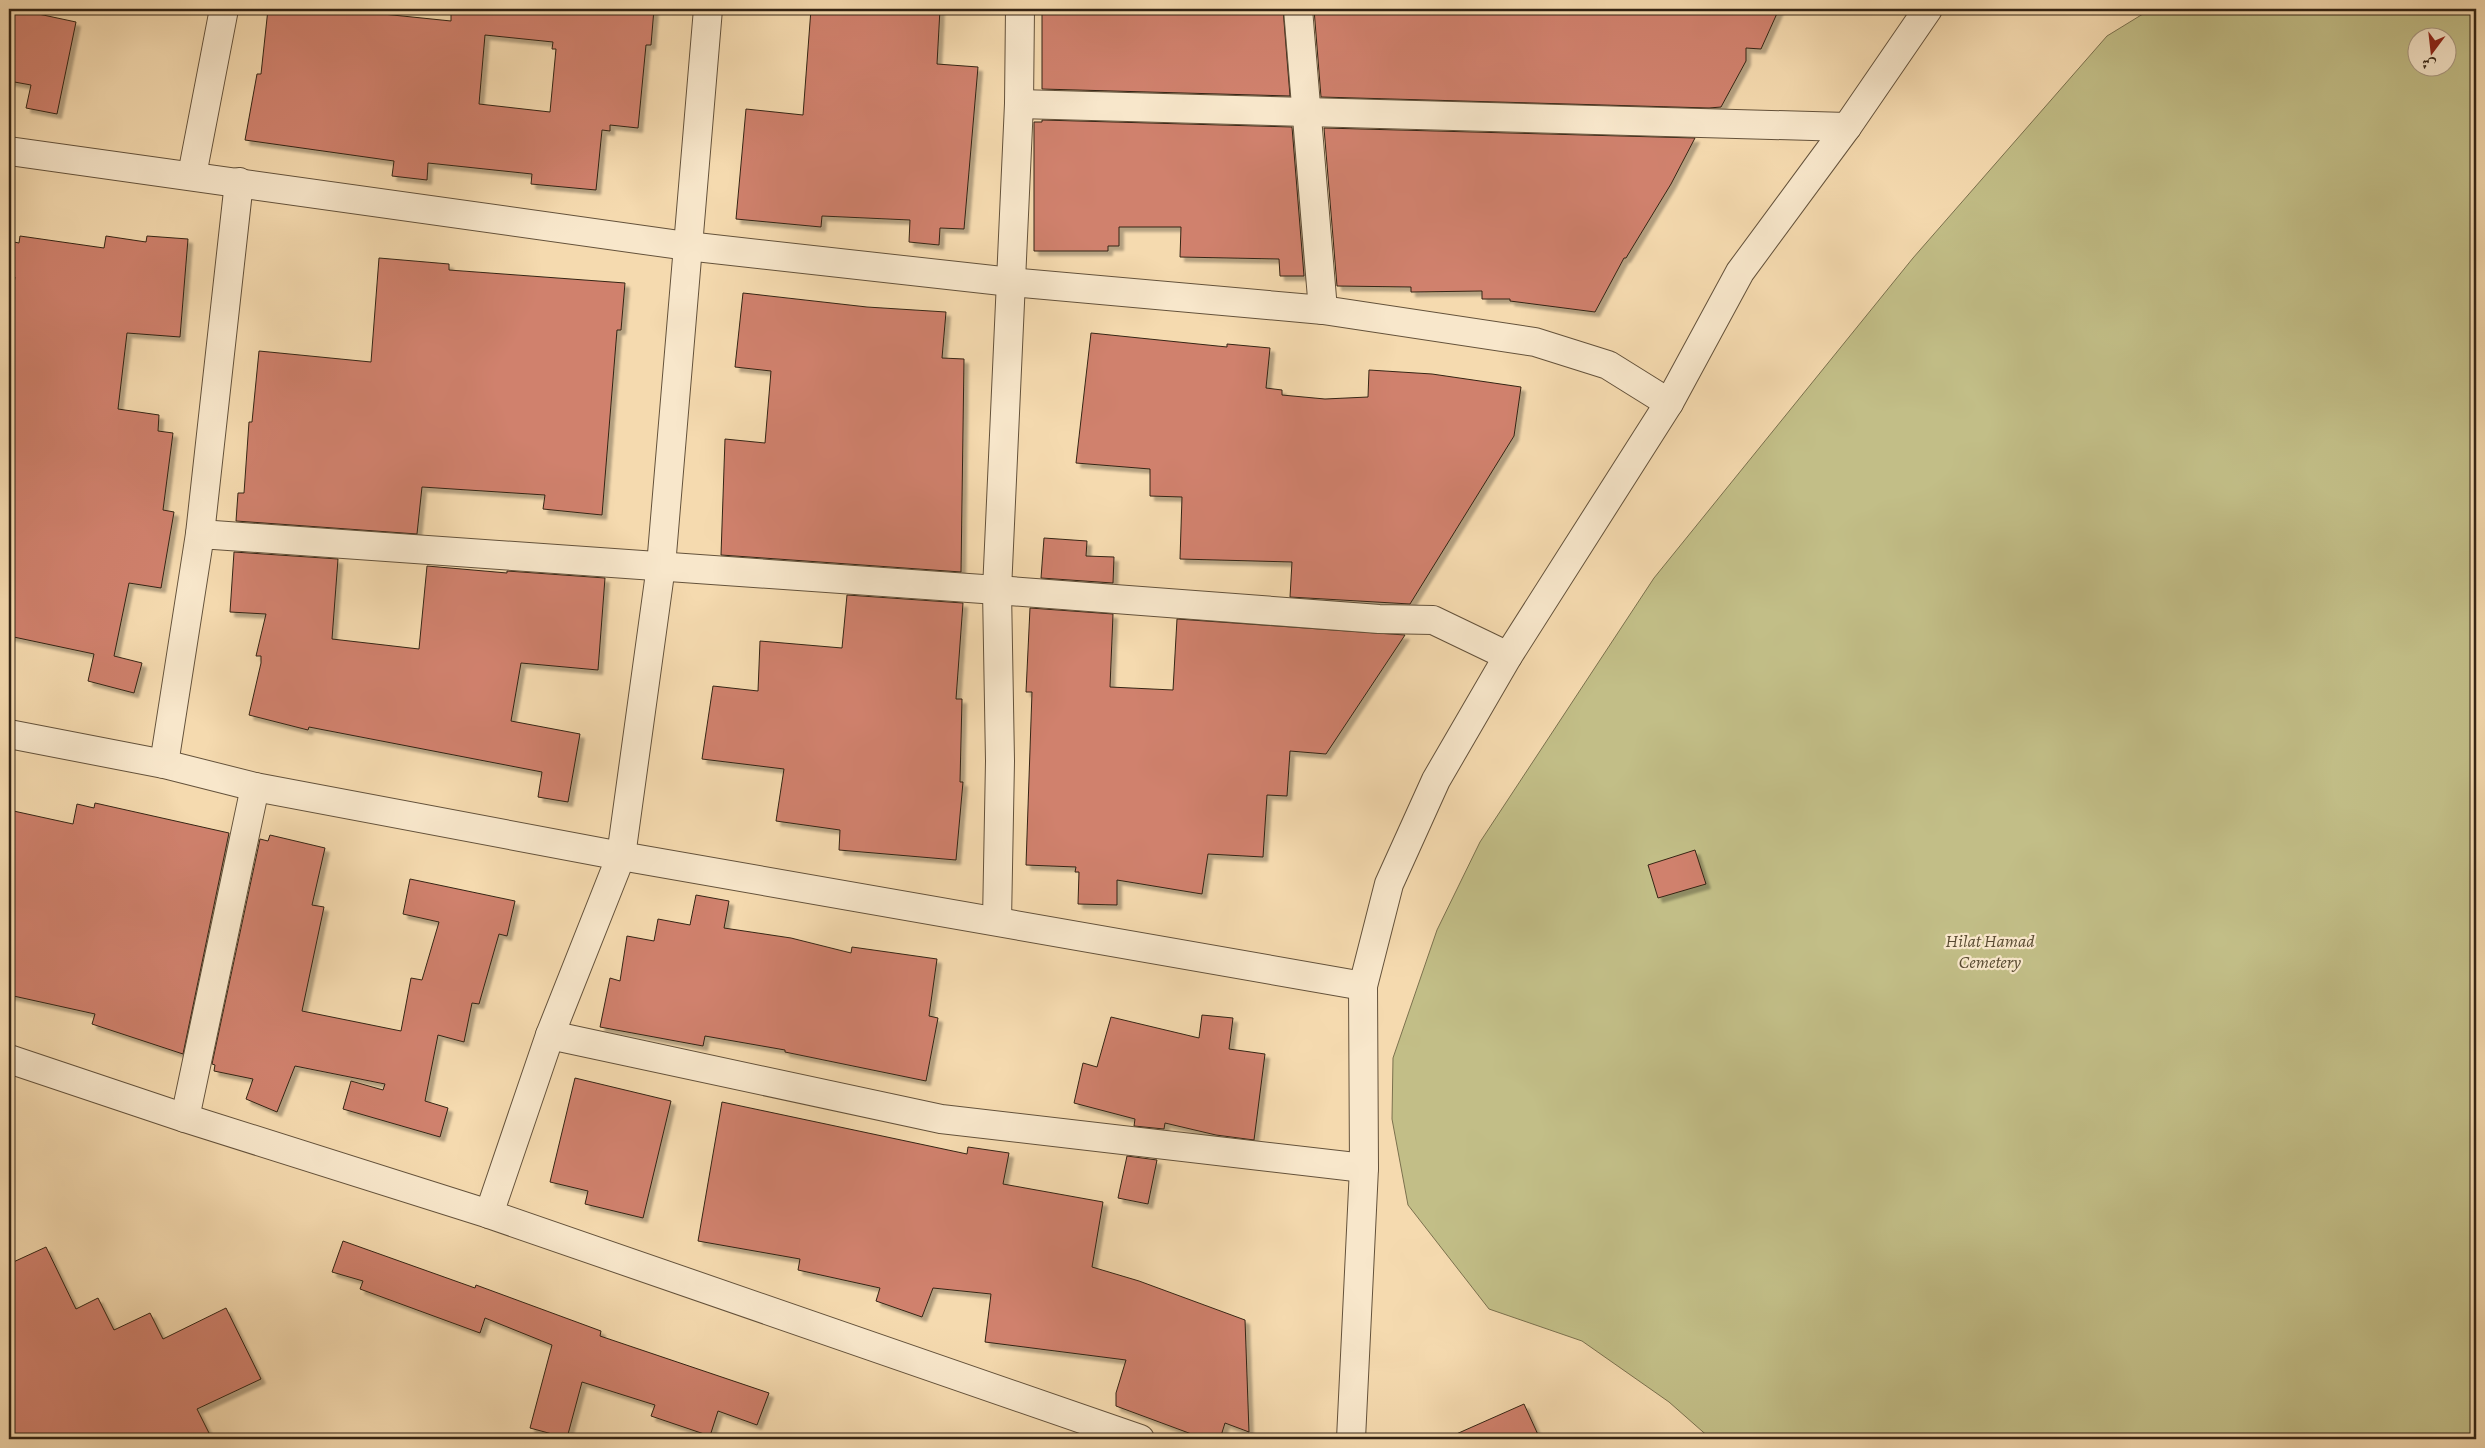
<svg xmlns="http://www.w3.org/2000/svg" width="2485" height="1448" font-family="Alegreya,Amiri,serif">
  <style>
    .green { fill: #c2be87; stroke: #7b714e; fill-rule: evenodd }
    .building { fill: #d0816d; stroke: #342414; fill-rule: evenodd; filter: url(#shadow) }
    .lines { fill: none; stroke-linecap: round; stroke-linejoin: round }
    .minor-casing { stroke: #64523b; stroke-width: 30 }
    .minor { stroke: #f8e7cb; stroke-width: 28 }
    .labels { text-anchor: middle; stroke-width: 4.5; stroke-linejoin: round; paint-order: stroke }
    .park-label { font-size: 18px; font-style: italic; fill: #584a31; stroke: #f8e7cb }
  </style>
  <defs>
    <filter id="shadow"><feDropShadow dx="4.5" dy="4.5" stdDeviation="1" flood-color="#0004"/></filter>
  </defs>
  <rect width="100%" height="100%" fill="#f5daaf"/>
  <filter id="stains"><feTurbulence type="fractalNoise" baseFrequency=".004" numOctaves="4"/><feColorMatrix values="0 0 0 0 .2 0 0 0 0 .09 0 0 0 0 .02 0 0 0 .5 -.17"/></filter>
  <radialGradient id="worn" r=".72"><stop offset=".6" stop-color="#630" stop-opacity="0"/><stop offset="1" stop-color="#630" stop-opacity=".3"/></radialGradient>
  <!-- green -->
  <path class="green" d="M2151 9H2476V1439H1711L1669 1402 1582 1341 1489 1309 1408 1205 1392 1119 1393 1058 1437 930 1480 842 1654 578 1913 258 2107 36ZM2418 38H2448V68H2418Z"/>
  <!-- building -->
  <g class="building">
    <polygon points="15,9 76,22 57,114 26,108 31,85 9,81 9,43"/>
    <path d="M268 9H373V13L451 21V9H654L651 45H646L638 128 610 125V131L602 130 596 190 531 184 532 174 428 163 427 180 392 176 394 161 245 140 257 74H261ZM485 35 553 42 552 49H556L550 112 479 104Z"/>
    <polygon points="811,9 940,9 937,64 978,67 964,229 940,228 939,245 909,242 910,220 822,216 821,227 736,219 746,109 803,115"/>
    <polygon points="1042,9 1283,9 1290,96 1042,89"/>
    <polygon points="1314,9 1779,9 1761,49 1746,48 1746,61 1721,107 1709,108 1321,97"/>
    <polygon points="1042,120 1292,127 1304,276 1280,276 1279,259 1180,257 1181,227 1119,227 1119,246 1108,246 1108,251 1034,251 1034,122 1042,122"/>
    <polygon points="1324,128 1695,138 1671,184 1626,258 1624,258 1595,312 1510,301 1510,299 1482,299 1482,291 1411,292 1411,287 1337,286"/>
    <polygon points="20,236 104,248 106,236 146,242 147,236 188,239 180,337 127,333 118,409 159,415 158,431 173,433 163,510 174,512 161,588 129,583 114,656 142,663 134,693 88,681 94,654 9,636 9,620 14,587 11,586 13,568 9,567 9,319 15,277 9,276 9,241 19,243"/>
    <polygon points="379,258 449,264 449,270 625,283 621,330 617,330 602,515 543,509 545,495 422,487 417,534 236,521 238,493 244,493 249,422 252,422 259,351 371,362"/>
    <polygon points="743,293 867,307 946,312 942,358 964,359 961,572 721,555 725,439 765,443 771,371 735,367"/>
    <polygon points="1091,333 1227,347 1227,344 1270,348 1266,388 1282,390 1282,395 1325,399 1368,397 1369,370 1432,374 1521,387 1514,436 1410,604 1290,597 1292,562 1180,559 1182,497 1150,496 1150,469 1076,463"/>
    <polygon points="1044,538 1087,541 1086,556 1114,557 1113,583 1041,578"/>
    <polygon points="234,552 338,559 332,639 419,649 427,566 507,573 507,571 605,578 598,670 521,663 511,721 580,734 568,802 538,797 542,772 309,727 308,730 249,715 261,663 261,656 256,656 266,614 230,612"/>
    <polygon points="847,595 963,603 956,699 962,699 960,782 963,782 956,860 839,850 840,830 776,821 784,769 702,759 713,686 758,691 760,641 842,648"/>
    <polygon points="1030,608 1113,614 1110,687 1173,690 1177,619 1405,635 1326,754 1290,751 1287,796 1267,795 1263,857 1208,854 1202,894 1117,880 1117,905 1078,904 1079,872 1075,872 1076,867 1026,865 1032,692 1026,692"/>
    <polygon points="95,803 229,833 183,1054 92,1024 95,1014 9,995 9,810 73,824 77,804 94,808"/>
    <polygon points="270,835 325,848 312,905 324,907 302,1011 401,1031 411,978 422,980 439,922 403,914 410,879 515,901 507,936 499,934 479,1004 472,1003 464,1042 438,1035 425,1101 448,1108 440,1137 343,1109 351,1081 383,1090 385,1084 295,1066 277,1112 246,1099 253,1079 214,1071 215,1065 212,1064 260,839 268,841"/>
    <polygon points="1695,850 1706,884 1658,898 1648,865"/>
    <polygon points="696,895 729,901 724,928 791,938 851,953 852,947 937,959 929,1016 938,1018 926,1081 785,1052 785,1050 705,1036 703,1046 600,1027 610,978 620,981 627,936 654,941 658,919 690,925"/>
    <polygon points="1202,1015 1233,1018 1229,1049 1265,1054 1254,1140 1216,1135 1165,1123 1164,1129 1134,1126 1135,1119 1074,1103 1083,1063 1097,1067 1111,1017 1199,1038"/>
    <polygon points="575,1078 671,1101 643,1218 585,1204 588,1191 550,1182"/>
    <polygon points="722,1102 967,1154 968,1147 1009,1153 1003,1184 1103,1202 1092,1267 1139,1281 1245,1320 1249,1432 1225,1423 1220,1439 1205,1439 1116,1406 1116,1393 1126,1360 985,1342 991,1294 933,1288 922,1317 876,1301 880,1288 798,1270 800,1259 698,1241"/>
    <polygon points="1127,1156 1157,1160 1148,1204 1118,1198"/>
    <polygon points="343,1241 475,1288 476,1285 601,1331 600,1336 769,1393 757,1425 718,1411 710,1436 651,1416 655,1405 582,1382 567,1438 530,1428 552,1345 485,1318 480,1333 360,1289 363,1281 332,1272"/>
    <polygon points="46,1247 76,1309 98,1298 114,1330 150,1313 163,1339 226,1308 261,1379 197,1409 212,1439 9,1439 9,1264"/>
    <polygon points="1524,1404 1540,1439 1445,1439"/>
  </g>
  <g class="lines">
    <!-- minor casing -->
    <g class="minor-casing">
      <g id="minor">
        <polyline points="1298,9 1323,310"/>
        <polyline points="1019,104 1847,127"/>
        <polyline points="9,151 687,246 1011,282 1323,310 1535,342 1608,365 1669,403"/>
        <polyline points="192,175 224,9"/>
        <polyline points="200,534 239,182"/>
        <polyline points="9,734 164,764 255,787 621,856 1363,986"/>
        <polyline points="164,764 200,534 997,590 1379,619 1433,620 1508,656"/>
        <polyline points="997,921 1000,761 997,590 1019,104 1020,9"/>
        <polyline points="550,1035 941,1119 1364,1168"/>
        <polyline points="9,1059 185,1118 489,1214 1140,1439"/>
        <polyline points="185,1118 255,787"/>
        <polyline points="489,1214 550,1035 621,856 661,566 708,9"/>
        <polyline points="1351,1439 1364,1168 1363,986 1389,884 1436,780 1508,656 1669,403 1740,272 1847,127 1928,9"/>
      </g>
    </g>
    <!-- minor -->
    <use href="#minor" class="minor"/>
  </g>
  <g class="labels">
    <!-- park labels -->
    <g class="park-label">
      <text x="1990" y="947">Hilat Hamad<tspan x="1990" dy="21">Cemetery</tspan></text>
    </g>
  </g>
  <!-- margin -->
  <rect width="2485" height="1448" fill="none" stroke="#f5daaf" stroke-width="30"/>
  <rect x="10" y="10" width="2465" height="1428" fill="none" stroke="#342414" stroke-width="2.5"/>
  <rect x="15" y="15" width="2455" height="1418" fill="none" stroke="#342414"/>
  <!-- north arrow -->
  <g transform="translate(2432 52) rotate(195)"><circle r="24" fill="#f8e7cb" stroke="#aa9982"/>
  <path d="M0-4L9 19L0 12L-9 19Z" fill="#8f2418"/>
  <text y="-8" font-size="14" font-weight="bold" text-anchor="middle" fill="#342414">ش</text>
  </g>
  <rect width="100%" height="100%" filter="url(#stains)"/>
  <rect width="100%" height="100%" fill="url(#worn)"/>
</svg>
